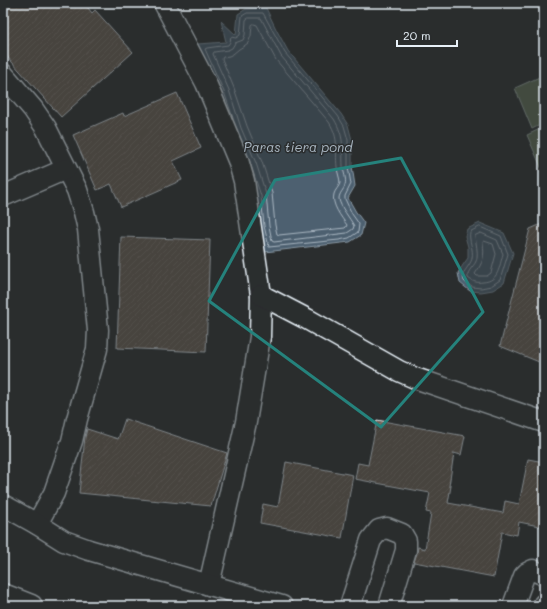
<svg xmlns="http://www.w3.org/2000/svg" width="547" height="609" font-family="Mali,sans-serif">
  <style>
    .pitch { fill: #5f6e57; stroke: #a4b0a8 }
    .water { fill: #4d6070; stroke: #8b9aa6 }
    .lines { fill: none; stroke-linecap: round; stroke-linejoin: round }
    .shore { stroke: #aab7c2; stroke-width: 1 }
    .building { fill: url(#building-hatch); stroke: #e8f1f8 }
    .minor-casing { stroke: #e8f1f8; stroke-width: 23 }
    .tertiary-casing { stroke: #e8f1f8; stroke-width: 25 }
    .minor { stroke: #2a2d2e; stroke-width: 20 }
    .tertiary { stroke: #2a2d2e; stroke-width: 22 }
    .marked { fill: none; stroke: #25827c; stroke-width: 3; stroke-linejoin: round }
    .labels { text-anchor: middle; stroke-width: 3; stroke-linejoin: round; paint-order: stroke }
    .water-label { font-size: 13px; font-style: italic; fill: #aab7c2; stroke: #2a2d2e }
  </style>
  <defs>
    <pattern id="building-hatch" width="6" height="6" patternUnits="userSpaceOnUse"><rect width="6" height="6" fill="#6c5e53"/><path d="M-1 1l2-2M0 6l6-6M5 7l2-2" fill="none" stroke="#81766c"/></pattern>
  </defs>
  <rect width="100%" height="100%" fill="#2a2d2e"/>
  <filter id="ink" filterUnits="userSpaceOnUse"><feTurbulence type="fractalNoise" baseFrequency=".025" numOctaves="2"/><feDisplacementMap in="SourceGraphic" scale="8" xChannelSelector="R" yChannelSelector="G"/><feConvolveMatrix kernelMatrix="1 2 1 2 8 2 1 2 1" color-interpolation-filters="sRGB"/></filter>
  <g filter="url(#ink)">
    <!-- pitch -->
    <g class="pitch">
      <polygon points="544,75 544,123 532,129 515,88"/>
      <polygon points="544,127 544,174 527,135"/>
    </g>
    <!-- water -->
    <g class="water">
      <polygon points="266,8 276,29 288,51 341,114 348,125 352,140 352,166 355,186 348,198 356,212 364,223 361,235 350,242 265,252 260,227 257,197 248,166 220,93 198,44 226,42 221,21 236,35 238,14 246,9"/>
      <polygon points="480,223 504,233 513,253 504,283 493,290 481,292 470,291 460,283 458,273 463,265 468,258 468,247 465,236 467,229"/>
    </g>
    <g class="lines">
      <!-- shore -->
      <g class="shore">
        <path d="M249 18H261L281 56 334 119C345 138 342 146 343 166 343 172 347 179 345 185 344 190 339 193 339 199 340 207 350 218 354 226L353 229 347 233 274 242 272 241 269 226 266 194 256 163 241 128 229 90 213 54 214 52 228 50 232 48 235 43 243 40 245 35 246 20Z"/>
        <path d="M254 24 257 25 276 60 329 122C340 140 335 149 337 167 337 172 340 178 340 183 339 187 335 190 334 194 331 204 341 217 347 225L346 227 345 228 279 235 277 234 275 225 272 193 262 162 247 126 234 88 222 59 223 57 229 56 233 54 239 49 244 46 248 43 251 36 252 25Z"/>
        <polyline points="233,118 224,92 205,49 207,48 228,45 230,42 231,37 236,38 240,35 242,16 247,13 263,13 285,53 338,116 344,126 348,140 348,167 351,184 345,196 345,199 352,214 359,224 358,232 349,238 339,240 269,247 264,226 261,196 249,159"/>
        <path d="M480 227 501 236 508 254 500 280 491 286 481 288 472 287 464 281 463 274C465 270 472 262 472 258 474 249 468 240 470 232Z"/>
        <path d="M481 233 497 240 503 254C499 267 499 281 483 282 477 283 473 282 468 278 466 270 476 266 477 258 478 251 476 244 475 236Z"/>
        <path d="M484 241 493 244 496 254 491 273 487 276H477L475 274C483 262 485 257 483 243Z"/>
      </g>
    </g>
    <!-- building -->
    <g class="building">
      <polygon points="13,3 84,3 92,13 95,10 133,52 61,117 3,52 3,12"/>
      <polygon points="177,93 201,148 173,161 182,180 121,207 111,184 97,190 73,135 123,113 124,116"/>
      <polygon points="544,223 544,364 500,346 530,229"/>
      <polygon points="121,237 210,240 206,352 117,348"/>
      <polygon points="125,419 227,453 211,506 79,493 85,437 87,429 118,439"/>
      <polygon points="377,420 465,436 461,455 454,453 449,486 451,486 448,503 503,513 505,501 519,504 528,459 544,462 544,527 519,522 517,535 502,532 494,577 414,562 417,553 418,547 425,549 431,513 426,512 430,493 355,479 358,463 368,465"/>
      <polygon points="286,462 353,475 342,538 260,523 263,504 278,507"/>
    </g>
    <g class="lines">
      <!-- minor casing -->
      <g class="minor-casing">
        <g id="minor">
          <polyline points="164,3 206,83 238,160 244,181 261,295 260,337 246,422 209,585"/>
          <polyline points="3,74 33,109 46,128 77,190 84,212 88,229 98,330 97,349 77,419 72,441 54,493 37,524"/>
          <polyline points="3,196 66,169"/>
          <polyline points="261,295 307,319 399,371 415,378 544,422"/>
          <polyline points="3,505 37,524 64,541 89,550 282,606"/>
          <polyline points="350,606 371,540 379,530 387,528 402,534 406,541 406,550 389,606"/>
          <polyline points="513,606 524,576 527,573 533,570 544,575"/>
          <polyline points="544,606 544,604"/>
        </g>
      </g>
      <!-- tertiary casing -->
      <g class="tertiary-casing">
        <polyline id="tertiary" points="3,595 31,606"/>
      </g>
      <!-- minor -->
      <use href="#minor" class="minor"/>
      <!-- tertiary -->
      <use href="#tertiary" class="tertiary"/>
    </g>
  </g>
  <!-- marked area -->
  <path d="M0 0H547V609H0ZM401 158 483 312 381 427 209 301 275 180Z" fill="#2a2d2e" fill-opacity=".55" fill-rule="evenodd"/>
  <path class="marked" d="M401 158 483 312 381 427 209 301 275 180Z"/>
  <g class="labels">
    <!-- water labels -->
    <g class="water-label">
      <text x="298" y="152">Paras tiera pond</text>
    </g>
  </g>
  <!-- margin -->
  <rect width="547" height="609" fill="none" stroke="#2a2d2e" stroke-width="16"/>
  <rect x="8" y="8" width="531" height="593" fill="none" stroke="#e8f1f8" stroke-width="1.5" filter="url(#ink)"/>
  <!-- scale -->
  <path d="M397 40v6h60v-6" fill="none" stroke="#e8f1f8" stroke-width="2"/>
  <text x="403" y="40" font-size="12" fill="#e8f1f8" stroke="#2a2d2e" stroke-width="3" paint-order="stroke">20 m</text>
</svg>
